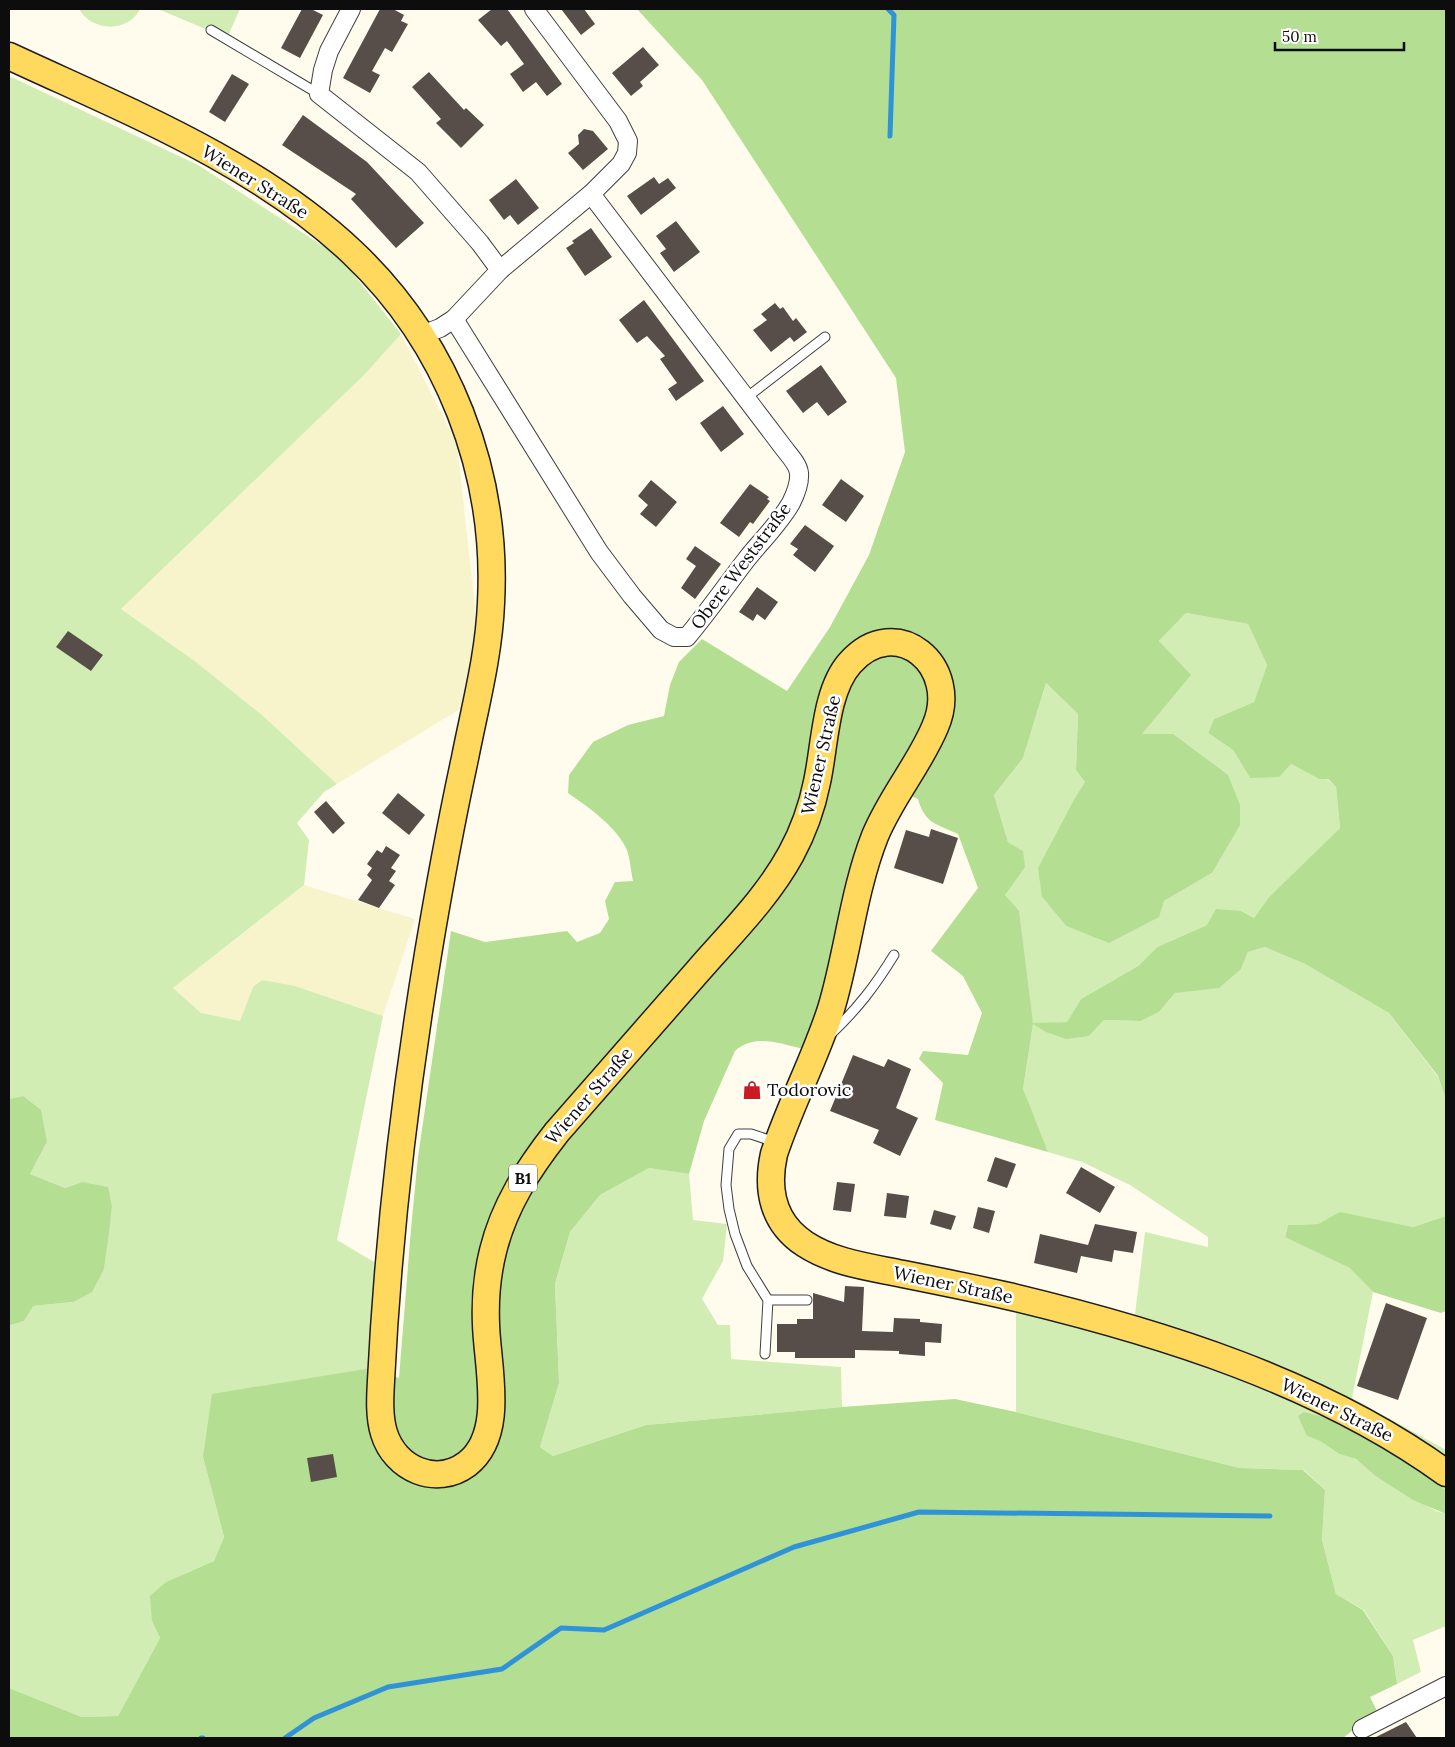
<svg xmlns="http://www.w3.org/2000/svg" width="1455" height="1747" font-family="Lora,serif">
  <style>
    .farmland { fill: #f7f4cc }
    .green { fill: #d1edb4 }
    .forest { fill: #b4de92; fill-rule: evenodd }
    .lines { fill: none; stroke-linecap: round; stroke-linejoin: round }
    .stream { stroke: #3093d7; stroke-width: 5 }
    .building { fill: #574e49 }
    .lane-casing { stroke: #404040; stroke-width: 11 }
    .street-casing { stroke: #404040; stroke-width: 20 }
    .primary-casing { stroke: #1e1e1e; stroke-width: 29 }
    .lane { stroke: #fff; stroke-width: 9 }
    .street { stroke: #fff; stroke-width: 18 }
    .primary { stroke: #ffd95e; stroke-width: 26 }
    .labels { text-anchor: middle; stroke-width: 5; stroke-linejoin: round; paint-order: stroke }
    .shield { fill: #fff; stroke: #565656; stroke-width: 1 }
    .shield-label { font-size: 16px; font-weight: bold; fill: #0d0d0d }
    .street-label { font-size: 18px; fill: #0d0d0d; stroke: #fff }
    .poi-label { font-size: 18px; fill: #0d0d0d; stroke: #fff; text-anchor: start }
  </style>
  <rect width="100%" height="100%" fill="#fffcee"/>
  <!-- farmland -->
  <g class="farmland">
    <polygon points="401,334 457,444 476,617 465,706 337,784 262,715 196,662 121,609 365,374"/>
    <polygon points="304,885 415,919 383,1016 295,986 253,987 241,1021 201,1014 173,988"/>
  </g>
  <!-- green -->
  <g class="green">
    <path d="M79 9H140C128 33 92 32 79 9Z"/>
    <polygon points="158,9 240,9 227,38"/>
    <polygon points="9,76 198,165 340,257 401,334 365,374 121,609 196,662 262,715 337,784 324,792 297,823 309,840 304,885 173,988 201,1013 240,1021 253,987 262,980 295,986 383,1016 337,1240 374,1262 372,1368 203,1457 224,1537 214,1561 166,1582 152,1621 160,1638 118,1716 82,1717 9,1688 9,1324 24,1321 32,1306 73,1302 104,1269 112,1207 82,1182 65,1188 30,1174 47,1142 23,1096 9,1099"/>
    <polygon points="1186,613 1248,624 1267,665 1254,702 1214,719 1208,733 1233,750 1250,778 1291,764 1319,779 1327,779 1336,787 1340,828 1269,897 1254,918 1241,911 1207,925 1157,947 1138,966 1081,999 1067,1022 1034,1024 1089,1036 1104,1020 1141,1021 1159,1012 1175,993 1241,969 1248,952 1265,947 1305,964 1389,1013 1438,1077 1446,1100 1446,1216 1413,1227 1340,1213 1318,1224 1288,1225 1285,1236 1351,1268 1373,1292 1352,1398 1446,1450 1446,1490 1412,1465 1307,1436 1320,1441 1339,1454 1356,1459 1374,1475 1436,1511 1446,1514 1446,1626 1413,1640 1421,1672 1397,1684 1393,1656 1364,1610 1336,1594 1322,1540 1325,1490 1304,1470 1240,1468 1016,1412 1016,1313 1019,1308 1135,1315 1145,1232 1208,1247 1208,1237 1130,1185 1082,1162 1048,1152 1031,1114 1023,1089 1033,1023 1005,895 1023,851 1008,842 994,795 1023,758 1046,683 1078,714 1076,770 1085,782 1076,796 1042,897 1066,926 1109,942 1164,901 1212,873 1141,734 1190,676 1159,641"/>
    <polygon points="649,1168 689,1174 693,1220 727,1224 723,1261 702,1299 718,1325 730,1325 731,1359 841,1367 842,1407 646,1425 553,1456 540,1447 559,1383 555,1284 570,1232 600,1195"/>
  </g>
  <!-- forest -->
  <g class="forest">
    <path d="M637 9H1446V1100L1438 1076 1389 1013 1305 964 1265 947 1248 952 1241 969 1219 988 1175 993 1159 1012 1141 1021 1104 1020 1089 1036 1066 1039 1046 1032 1033 1024 1023 1089 1048 1152 935 1120 943 1083 919 1059 923 1051 968 1055 982 1013 963 976 931 951 978 888 958 834C937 824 925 824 918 799L906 794 886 832 804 1049C780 1044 755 1033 735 1051L704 1121 689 1174 649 1168 600 1195 570 1232 555 1284 559 1383 540 1447 553 1456 646 1425 842 1407 955 1399 1016 1412 1240 1468 1303 1470 1325 1490 1322 1540 1336 1594 1363 1610 1393 1656 1397 1684 1370 1697 1377 1711 1343 1738H9V1688L82 1717 118 1716 160 1638 152 1621 150 1596 166 1582 214 1561 224 1537 203 1457 212 1394 372 1368 399 1378 411 1229 418 1157 451 931 485 942 567 931 577 942 600 933 609 919 605 901 615 882 633 881C631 871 630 859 627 850 617 827 588 807 568 793L569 775 593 742 628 725 664 716 670 685 679 662 702 639 787 691 830 627 869 555 905 452 896 378 702 80ZM1186 613 1248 624 1267 665 1254 702 1214 719 1208 733 1233 750 1250 778 1279 777 1291 764 1319 779H1328L1336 787 1340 828 1269 897 1254 918 1241 911 1216 909 1207 925 1157 947 1138 966 1081 999 1067 1022 1033 1023 1019 911 1005 895 1025 867 1023 851 1008 842 994 795 1023 758 1046 683 1078 714 1076 770 1085 782 1076 796 1038 868 1042 897 1066 926 1109 943 1159 917 1164 901 1212 873 1240 825V805L1228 775 1173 734H1142L1191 675 1159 641Z"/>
    <polygon points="23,1096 41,1110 47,1142 30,1174 65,1188 82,1182 108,1187 112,1207 109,1233 104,1269 92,1292 73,1302 33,1306 24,1321 10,1325 9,1324 9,1099"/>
    <polygon points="1340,1212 1413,1227 1446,1216 1446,1311 1441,1313 1373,1292 1350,1268 1285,1237 1288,1225 1318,1224"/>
    <polygon points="1304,1412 1331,1419 1412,1465 1446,1490 1446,1514 1413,1500 1374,1475 1356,1459 1339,1454 1320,1441 1307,1436 1298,1416"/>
  </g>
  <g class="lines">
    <!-- stream -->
    <g class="stream">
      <polyline points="888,9 894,15 890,136"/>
      <polyline points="201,1738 203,1738"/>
      <polyline points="285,1738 314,1718 388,1687 502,1669 561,1628 604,1630 794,1547 919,1512 1270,1516"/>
    </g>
  </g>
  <!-- building -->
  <g class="building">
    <polygon points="302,9 311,9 323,15 300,58 281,48"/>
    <polygon points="380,9 393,9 404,15 401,21 408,24 392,52 385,48 372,71 380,75 370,93 343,78"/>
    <polygon points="492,9 507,9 562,84 547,96 536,82 523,92 510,74 524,64 507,41 501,46 478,20"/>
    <polygon points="561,9 584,9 595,24 581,35"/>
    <polygon points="643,47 659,65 640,82 643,86 631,96 612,73"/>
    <polygon points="429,72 464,110 466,108 484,125 461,148 436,123 441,119 412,87"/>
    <polygon points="232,74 249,84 225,122 209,112"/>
    <polygon points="303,115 367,162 424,223 396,248 351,199 356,194 282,145"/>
    <polygon points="584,129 593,131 608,149 583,170 568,153 579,144 578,135"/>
    <polygon points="654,177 659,184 668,178 676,188 641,215 627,196"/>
    <polygon points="516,179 539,208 518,225 510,215 504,220 489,200"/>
    <polygon points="676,221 700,252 674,272 660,253 666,249 656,236"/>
    <polygon points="591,228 612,257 585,276 566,248 574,243 572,241"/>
    <polygon points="644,300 704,381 676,401 668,389 677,383 660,359 665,356 647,336 637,343 619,320"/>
    <polygon points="775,303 780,309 783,307 793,321 796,318 807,332 794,342 790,337 771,352 753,330 767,320 761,314"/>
    <polygon points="821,365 847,402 828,416 817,402 803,413 786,391"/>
    <polygon points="723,406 744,434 721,452 700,423"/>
    <polygon points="841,479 864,496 846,522 822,505"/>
    <polygon points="651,480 677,502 656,527 640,514 648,505 638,496"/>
    <polygon points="750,484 769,497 767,499 770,501 753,524 750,522 739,537 720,523"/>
    <polygon points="805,525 834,546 815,572 793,555 798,549 790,544"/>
    <polygon points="695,546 721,564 695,599 681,588 696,566 686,559"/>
    <polygon points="757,587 778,602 765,620 757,614 753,621 739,612"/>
    <polygon points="68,631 103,655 91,671 56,647"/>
    <polygon points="398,793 425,815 409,835 382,813"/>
    <polygon points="326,801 345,823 333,834 314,812"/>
    <polygon points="931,829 958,838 943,884 894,868 906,830 929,837"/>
    <polygon points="386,846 400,855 391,868 396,871 389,881 395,885 379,908 358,900 372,880 367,875 372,868 367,864 377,850 382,853"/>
    <polygon points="853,1055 884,1067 888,1059 911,1069 896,1108 918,1118 900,1156 873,1143 879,1130 830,1111"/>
    <polygon points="995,1157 1016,1164 1007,1188 987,1181"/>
    <polygon points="1081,1167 1115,1187 1100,1213 1066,1193"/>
    <polygon points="837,1182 855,1184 851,1212 833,1210"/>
    <polygon points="887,1193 909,1196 906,1218 884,1216"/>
    <polygon points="978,1207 995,1211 989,1233 973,1228"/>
    <polygon points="934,1210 956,1216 951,1230 930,1224"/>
    <polygon points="1095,1224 1137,1232 1133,1253 1114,1250 1112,1262 1081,1256 1077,1273 1034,1263 1040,1234 1088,1245"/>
    <polygon points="845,1286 864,1287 862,1331 893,1332 894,1318 920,1319 920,1322 942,1324 941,1343 925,1342 925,1356 899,1354 899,1351 855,1350 855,1358 795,1358 795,1352 777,1352 777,1324 797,1324 797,1319 813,1319 813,1293 844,1302"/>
    <polygon points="1386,1303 1427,1318 1398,1400 1357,1386"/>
    <polygon points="333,1454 337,1477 311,1482 307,1458"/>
    <polygon points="1406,1722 1417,1738 1374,1738"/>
  </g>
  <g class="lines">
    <!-- lane casing -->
    <g class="lane-casing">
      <g id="lane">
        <polyline points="211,30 319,94"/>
        <polyline points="746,398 825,337"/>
        <path d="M832 1033C858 1008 875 986 894 955"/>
        <polyline points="768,1300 807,1300"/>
        <polyline points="765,1354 768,1300 747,1266 735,1234 729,1209 726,1185 729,1149 738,1134 751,1134 775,1142"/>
      </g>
    </g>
    <!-- street casing -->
    <g class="street-casing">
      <g id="street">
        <polyline points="351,9 329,51 323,70 319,94 418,172 480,243 500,270 454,319 440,328 422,335"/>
        <polyline points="500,270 591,194 621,164 627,153 628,141 618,121 534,9"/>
        <path d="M454 319 599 552 632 596 661 630 674 637H687C708 612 726 586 746 560 761 541 779 524 791 503 795 495 800 483 799 473 798 464 789 455 783 447L591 194"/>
        <polyline points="1362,1729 1446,1686"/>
      </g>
    </g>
    <!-- primary casing -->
    <g class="primary-casing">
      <path id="primary" d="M9 56C127 111 257 162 353 253 448 343 498 472 491 603 489 655 475 707 465 758 451 823 439 888 428 954 405 1094 388 1239 381 1381 380 1398 379 1417 384 1433 395 1469 436 1487 467 1464 506 1434 487 1366 486 1324 485 1300 487 1275 493 1251 504 1206 528 1169 557 1132 604 1078 651 1025 698 971 730 934 767 898 791 854 803 832 812 807 817 782 825 746 825 691 850 663 896 611 962 666 935 727 919 765 891 797 875 836 853 892 848 953 831 1009 815 1059 790 1105 774 1154 766 1190 773 1223 805 1244 834 1263 870 1267 903 1274 938 1281 973 1288 1008 1296 1159 1332 1319 1381 1446 1473"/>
    </g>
    <!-- lane -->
    <use href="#lane" class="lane"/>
    <!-- street -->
    <use href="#street" class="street"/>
    <!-- primary -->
    <use href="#primary" class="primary"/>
  </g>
  <!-- icons -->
  <defs>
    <g id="shop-bare" transform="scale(1.5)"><path d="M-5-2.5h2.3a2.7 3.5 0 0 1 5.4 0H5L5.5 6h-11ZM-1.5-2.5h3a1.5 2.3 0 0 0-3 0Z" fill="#c81b22" stroke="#fff" stroke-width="2.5" paint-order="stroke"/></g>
  </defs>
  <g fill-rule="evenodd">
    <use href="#shop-bare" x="752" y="1090"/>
  </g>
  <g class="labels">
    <!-- shield labels -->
    <rect class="shield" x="509" y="1164.5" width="28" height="27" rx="4"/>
    <g class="shield-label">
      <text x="523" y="1184">B1</text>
    </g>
    <!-- street labels -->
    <g class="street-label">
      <text transform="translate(255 182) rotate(32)" y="6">Wiener Straße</text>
      <text transform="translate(741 566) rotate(-53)" y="6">Obere Weststraße</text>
      <text transform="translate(821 755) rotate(-77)" y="6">Wiener Straße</text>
      <text transform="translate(589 1096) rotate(-49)" y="6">Wiener Straße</text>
      <text transform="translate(953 1285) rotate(12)" y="6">Wiener Straße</text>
      <text transform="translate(1337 1410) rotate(26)" y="6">Wiener Straße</text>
    </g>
    <!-- poi labels -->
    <g class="poi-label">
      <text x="767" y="1096">Todorovic</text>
    </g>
  </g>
  <!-- border -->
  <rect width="1455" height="1747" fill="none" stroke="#0d0d0d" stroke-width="20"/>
  <!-- scale -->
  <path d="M1275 42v8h129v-8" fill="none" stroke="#0d0d0d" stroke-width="2.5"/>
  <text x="1282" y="42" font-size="15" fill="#0d0d0d" stroke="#ffffff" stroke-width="4" paint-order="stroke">50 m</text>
</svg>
